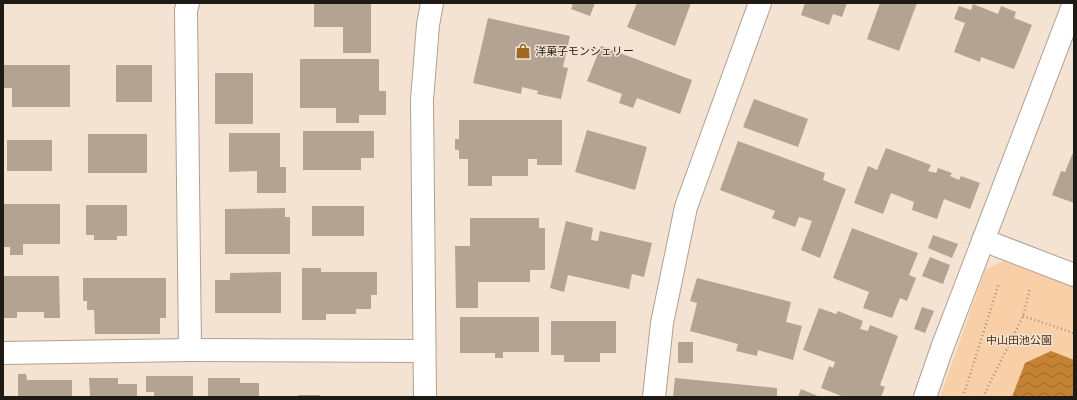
<svg xmlns="http://www.w3.org/2000/svg" width="1077" height="400" font-family="'Roboto Condensed','Noto Sans JP',sans-serif">
  <style>
    .park { fill: #f8cfa6 }
    .water { fill: url(#water-waves) }
    .building { fill: #b3a393 }
    .lines { fill: none; stroke-linecap: round; stroke-linejoin: round }
    .minor-casing { stroke: #b0a090; stroke-width: 24 }
    .tertiary-casing { stroke: #b0a090; stroke-width: 24 }
    .path { stroke: #9f9386; stroke-width: 2.5; stroke-dasharray: 1 3; stroke-linecap: butt }
    .minor { stroke: #fff; stroke-width: 22 }
    .tertiary { stroke: #fff; stroke-width: 22 }
    .labels { text-anchor: middle; stroke-width: 3; stroke-linejoin: round; paint-order: stroke }
    .poi-label { font-size: 11px; fill: #201a14; stroke: #f4e3d2; text-anchor: start }
    .park-label { font-size: 11px; fill: #4c3010; stroke: #f4e3d2 }
  </style>
  <defs>
    <pattern id="water-waves" width="16" height="10" patternUnits="userSpaceOnUse"><rect width="16" height="10" fill="#c48234"/><path d="M0 5q4-4 8 0t8 0" fill="none" stroke="#9f6a2b"/></pattern>
  </defs>
  <rect width="100%" height="100%" fill="#f4e3d2"/>
  <!-- park -->
  <polygon class="park" points="1005,260 1074,288 1074,397 940,397 985,270"/>
  <!-- water -->
  <polygon class="water" points="1051,351 1074,360 1074,397 1012,397 1025,363"/>
  <!-- building -->
  <g class="building">
    <polygon points="314,3 371,3 371,53 343,53 343,27 314,27"/>
    <polygon points="568,3 595,3 590,16 571,9 573,5"/>
    <polygon points="637,3 691,3 675,46 627,27"/>
    <polygon points="805,3 847,3 842,17 833,14 829,25 801,15"/>
    <polygon points="880,3 917,3 899,51 867,39"/>
    <polygon points="973,4 998,14 1001,6 1016,12 1014,18 1032,25 1014,69 981,57 980,62 954,52 965,23 954,19 959,6 971,10"/>
    <polygon points="488,18 570,36 563,67 568,68 561,99 537,94 538,91 522,87 521,94 473,83"/>
    <polygon points="601,46 692,80 680,114 637,98 633,108 619,103 622,94 587,81"/>
    <polygon points="300,59 379,59 379,91 386,91 386,115 359,115 359,123 336,123 336,108 300,108"/>
    <polygon points="3,65 70,65 70,107 12,107 12,88 3,88"/>
    <rect x="116" y="65" width="36" height="37"/>
    <rect x="215" y="73" width="38" height="51"/>
    <polygon points="754,99 808,119 798,147 743,127"/>
    <polygon points="459,120 562,120 562,165 537,165 537,159 528,159 528,176 492,176 492,186 468,186 468,159 459,159 459,150 455,150 455,139 459,139"/>
    <polygon points="587,130 647,147 635,190 575,172"/>
    <polygon points="303,131 374,131 374,158 361,158 361,170 303,170"/>
    <polygon points="229,133 280,133 280,167 286,167 286,193 257,193 257,171 229,172"/>
    <rect x="88" y="134" width="59" height="39"/>
    <rect x="7" y="140" width="45" height="31"/>
    <polygon points="738,141 825,173 823,180 846,189 820,258 801,250 812,221 799,217 795,227 772,218 775,211 720,190"/>
    <polygon points="886,148 931,165 928,171 936,173 938,168 952,173 950,176 959,180 961,176 980,183 970,209 944,199 937,219 912,210 914,202 891,193 883,214 854,203 868,166 877,170"/>
    <polygon points="1074,150 1074,203 1052,195 1061,171 1065,172"/>
    <polygon points="3,204 60,204 60,244 23,244 23,255 10,255 10,247 3,247"/>
    <polygon points="86,205 127,205 127,236 117,236 117,240 94,240 94,235 86,235"/>
    <rect x="312" y="206" width="52" height="30"/>
    <polygon points="285,208 285,217 290,217 290,254 225,254 225,209"/>
    <polygon points="470,218 539,218 539,228 545,228 545,270 530,270 530,282 478,282 478,308 456,308 455,246 470,246"/>
    <polygon points="566,221 593,228 591,240 598,241 600,231 652,243 644,277 632,274 629,289 568,275 564,292 550,288"/>
    <polygon points="852,228 918,253 909,275 916,278 907,301 900,298 892,318 863,308 869,292 833,278"/>
    <polygon points="933,235 958,244 952,258 928,248"/>
    <polygon points="930,257 950,265 943,284 922,276"/>
    <polygon points="302,268 321,268 321,272 377,272 377,295 371,295 371,309 356,309 356,314 326,314 326,320 302,320"/>
    <polygon points="281,272 281,313 215,313 215,280 230,280 230,273"/>
    <polygon points="3,276 59,276 60,318 44,318 44,312 17,312 17,318 3,318"/>
    <polygon points="83,278 166,278 166,318 160,318 160,334 95,334 94,310 87,310 87,301 83,301"/>
    <polygon points="697,278 791,302 786,322 802,326 793,360 758,350 757,356 736,351 738,344 690,331 697,303 690,301"/>
    <polygon points="922,307 934,311 925,333 914,329"/>
    <polygon points="819,308 836,314 838,311 863,321 860,329 868,331 870,325 898,336 880,385 885,387 881,397 844,397 821,388 829,366 833,368 835,362 803,350"/>
    <polygon points="460,317 539,317 539,352 503,352 503,358 495,358 495,353 460,353"/>
    <polygon points="551,321 616,321 616,353 600,353 600,362 564,362 564,355 551,355"/>
    <rect x="678" y="342" width="15" height="21"/>
    <polygon points="18,374 26,374 27,380 72,380 72,397 18,397"/>
    <polygon points="146,376 193,376 193,397 154,397 154,392 146,392"/>
    <polygon points="89,378 118,378 118,384 137,384 137,397 90,397"/>
    <polygon points="208,378 240,378 240,383 259,383 259,397 208,397"/>
    <polygon points="675,378 777,388 777,397 673,397"/>
    <polygon points="801,389 820,397 798,397"/>
    <rect x="298" y="395" width="22" height="2"/>
  </g>
  <g class="lines">
    <!-- minor casing -->
    <g class="minor-casing">
      <g id="minor">
        <polyline points="188,3 186,10 190,350"/>
        <polyline points="983,240 1074,275"/>
        <polyline points="3,353 190,350 424,351"/>
        <polyline points="654,397 662,323 686,207 760,3"/>
        <polyline points="925,397 942,348 1074,3"/>
      </g>
    </g>
    <!-- tertiary casing -->
    <g class="tertiary-casing">
      <polyline id="tertiary" points="425,397 422,100 428,25 432,3"/>
    </g>
    <!-- path -->
    <g class="path">
      <polyline points="1023,316 1074,333"/>
      <polyline points="963,397 999,283"/>
      <polyline points="983,397 1023,316 1030,288"/>
    </g>
    <!-- minor -->
    <use href="#minor" class="minor"/>
    <!-- tertiary -->
    <use href="#tertiary" class="tertiary"/>
  </g>
  <!-- icons -->
  <defs>
    <g id="shop-bare" transform="scale(1.2)"><path d="M-5-2.5h2.3a2.7 3.5 0 0 1 5.4 0H5L5.5 6h-11ZM-1.5-2.5h3a1.5 2.3 0 0 0-3 0Z" fill="#a06825" stroke="#f4e3d2" stroke-width="2.5" paint-order="stroke"/></g>
  </defs>
  <g fill-rule="evenodd">
    <use href="#shop-bare" x="523" y="51"/>
  </g>
  <g class="labels">
    <!-- poi labels -->
    <g class="poi-label">
      <text x="535" y="55">洋菓子モンシェリー</text>
    </g>
    <!-- park labels -->
    <g class="park-label">
      <text x="1019" y="344">中山田池公園</text>
    </g>
  </g>
  <!-- border -->
  <rect width="1077" height="400" fill="none" stroke="#201a14" stroke-width="8"/>
</svg>
